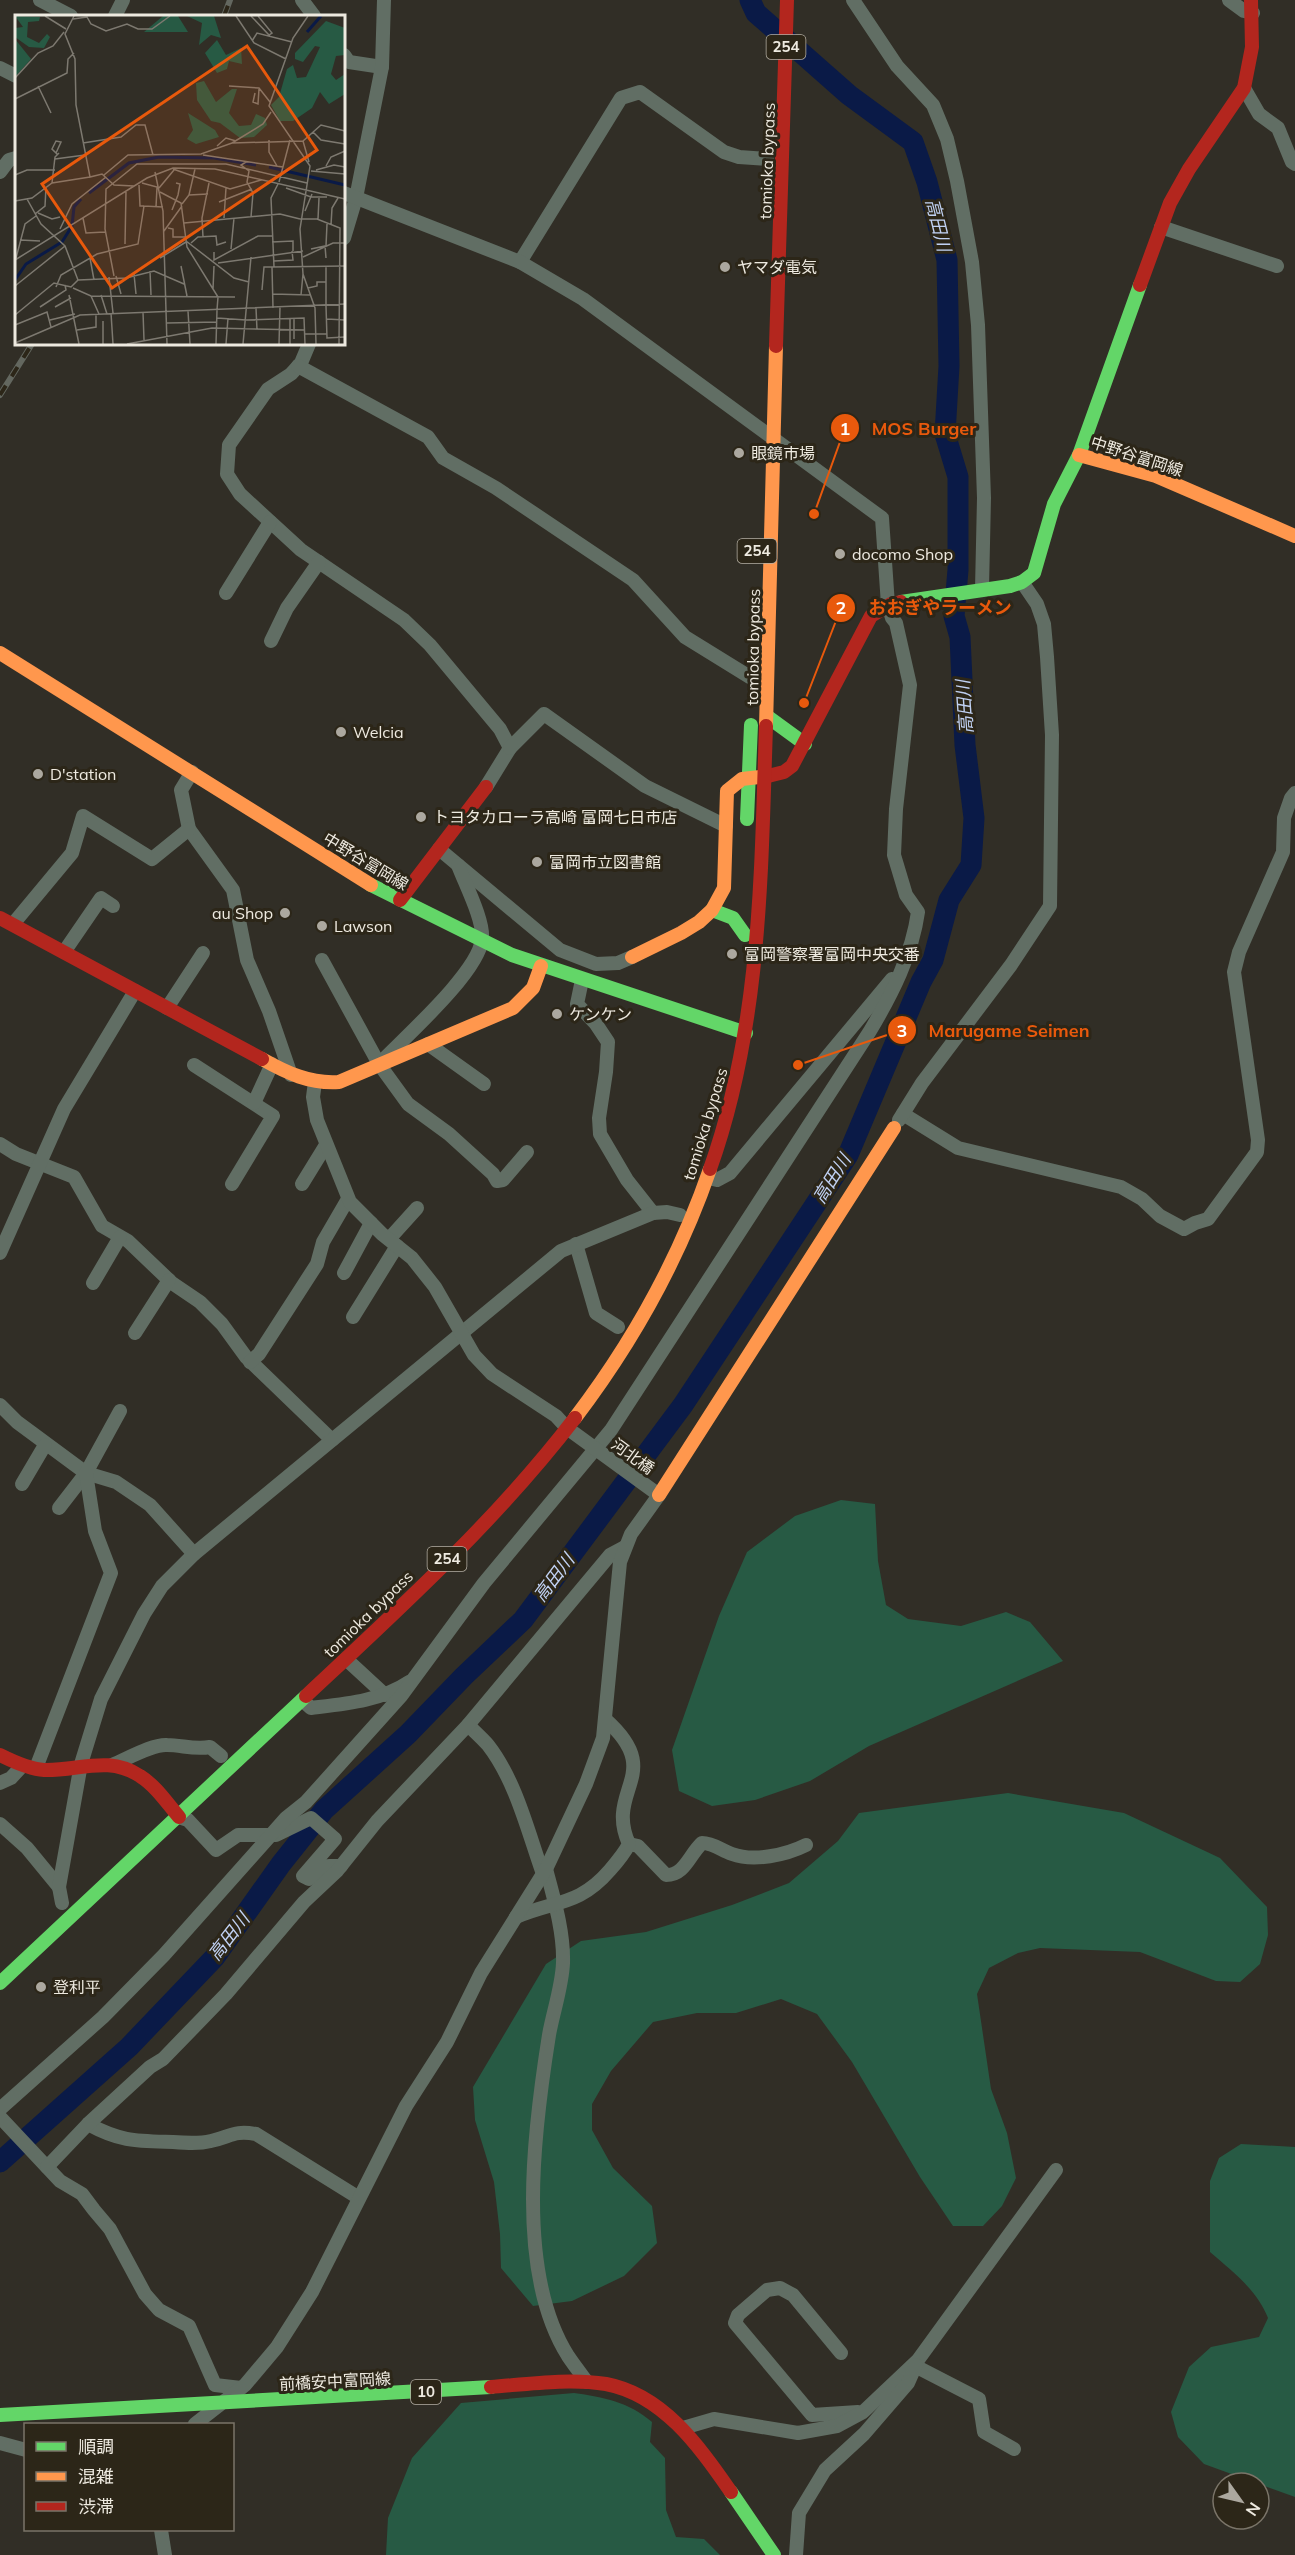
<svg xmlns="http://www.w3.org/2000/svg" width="1295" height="2555" font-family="Mulish,'Noto Sans JP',sans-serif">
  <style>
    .green { fill: #275a44 }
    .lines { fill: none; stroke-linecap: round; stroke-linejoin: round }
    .river { stroke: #0a1a47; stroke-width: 21 }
    .street { stroke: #616e64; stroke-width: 14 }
    .fast { stroke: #63d668; stroke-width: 14 }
    .slow { stroke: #ff974d; stroke-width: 14 }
    .jam { stroke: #b3261e; stroke-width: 14 }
    .rail-casing { stroke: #63675f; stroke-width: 6 }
    .rail { stroke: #2c2618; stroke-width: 4; stroke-dasharray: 11; stroke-linecap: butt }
    .poi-dot { fill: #aca89f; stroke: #2c2618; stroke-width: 2 }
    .labels { text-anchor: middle; stroke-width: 6; stroke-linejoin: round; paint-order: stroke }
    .shield { fill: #2c2618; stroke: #b4afa4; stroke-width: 1.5 }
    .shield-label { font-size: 15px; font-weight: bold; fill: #eeeae0 }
    .street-label { font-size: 16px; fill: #eeeae0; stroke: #2c2618 }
    .poi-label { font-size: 16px; fill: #eeeae0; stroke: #2c2618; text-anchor: start }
    .water-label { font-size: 18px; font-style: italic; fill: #c0d1f3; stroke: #2c2618 }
    .inset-river { fill: none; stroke: #0a1a47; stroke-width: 3 }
    .inset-road { fill: none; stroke: #7d7970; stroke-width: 1.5 }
    .view { fill: #e8590c; fill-opacity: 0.15; stroke: #e8590c; stroke-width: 3 }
    .inset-edge { fill: none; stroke: #eeeae0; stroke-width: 3 }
    .leader { fill: none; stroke: #e8590c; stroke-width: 2 }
    .callout-dot { fill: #e8590c; stroke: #2c2618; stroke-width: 2 }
    .mark-label { font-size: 18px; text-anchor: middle; font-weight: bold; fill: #fff }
    .callout-label { font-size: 18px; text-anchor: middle; font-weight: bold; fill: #e8590c; stroke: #2c2618; stroke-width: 6; stroke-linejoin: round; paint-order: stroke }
  </style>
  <rect width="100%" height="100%" fill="#312e26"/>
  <!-- green -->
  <g class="green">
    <polygon points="841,1500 875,1504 878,1561 886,1605 908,1619 961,1626 1006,1612 1030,1622 1063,1661 869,1746 810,1781 755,1800 712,1806 679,1791 672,1750 719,1616 747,1552 795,1516"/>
    <polygon points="1008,1793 1124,1813 1220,1858 1267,1907 1268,1935 1260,1964 1240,1982 1216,1981 1140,1952 1040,1948 1018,1953 989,1968 977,1994 991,2089 1007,2133 1016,2178 1002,2206 983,2226 953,2226 920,2177 852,2062 817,2014 781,1999 736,2013 697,2013 653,2022 611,2071 592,2104 592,2130 613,2168 652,2206 657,2243 624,2276 572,2301 533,2306 501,2268 500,2234 494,2182 475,2120 473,2087 546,1964 581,1941 646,1932 732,1905 789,1883 838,1841 859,1813"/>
    <path d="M1241 2144 1295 2147V2497L1204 2464 1178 2437 1171 2412 1189 2367 1211 2347 1259 2337 1268 2318C1257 2290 1232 2271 1210 2252V2181L1219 2158Z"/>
    <path d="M574 2393C603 2397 629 2402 652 2422L650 2442 665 2458 666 2510 676 2537 704 2539 720 2555H386L388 2518 412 2458 461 2403Z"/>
  </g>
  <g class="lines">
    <!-- river -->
    <polyline class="river" points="0,2162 129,2047 215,1957 281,1864 324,1810 408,1734 464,1676 523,1620 683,1405 848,1155 921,982 933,960 949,900 971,865 974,818 965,745 960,637 954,616 958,570 958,477 945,434 949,366 947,260 927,182 913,142 849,95 756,13 750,0"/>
    <!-- street -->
    <g class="street">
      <polyline points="40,0 71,16"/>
      <polyline points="302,0 314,16"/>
      <polyline points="853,0 897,66 933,105 947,139 957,181 972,262 978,325 984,498 982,589"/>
      <polyline points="1229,0 1244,11 1253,13"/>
      <polyline points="115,16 123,0"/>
      <polyline points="344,55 349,62 382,67"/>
      <polyline points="0,68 16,76"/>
      <polyline points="1244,88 1259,114 1278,128 1292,162 1295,164"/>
      <polyline points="0,172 9,160 16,158"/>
      <polyline points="1161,227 1277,266"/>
      <polyline points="344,238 356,198 382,67 384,0"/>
      <polyline points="520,262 621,98 640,92 724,152 739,157 767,159"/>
      <polyline points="309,344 301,363 291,374 268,389 229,445 227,474 240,494 301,550 404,620 430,645 500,729 510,748 486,787"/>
      <polyline points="298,366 428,437 443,458 496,488 633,580 685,637 753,679"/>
      <polyline points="226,593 270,522"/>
      <polyline points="271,641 287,608 319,562"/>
      <polyline points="510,748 544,714 645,786 726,826"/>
      <polyline points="192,772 181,790 189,829 233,890 247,960 269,1011 291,1075"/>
      <polyline points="439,849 560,950 596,964 618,963 632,957"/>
      <polyline points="13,924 72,853 83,816 152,859 189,829"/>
      <polyline points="64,952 101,898 113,906"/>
      <polyline points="322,960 379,1064 408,1104 449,1134 493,1174 497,1181 503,1180 527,1152"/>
      <polyline points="582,980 577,1004 596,1024 608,1042 606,1072 599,1118 600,1134 627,1180 653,1213"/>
      <polyline points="167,1008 203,953"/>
      <polyline points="428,1044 484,1084"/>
      <path d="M380 1063C404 1038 479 972 482 939 484 920 465 884 458 865"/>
      <polyline points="194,1065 273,1116 232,1184"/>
      <polyline points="254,1103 272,1064"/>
      <polyline points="903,1114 958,1148 1121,1187 1142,1199 1160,1216 1184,1229 1195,1223 1208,1219 1257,1152 1258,1140 1234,972 1239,952 1283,852 1284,818 1291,798 1295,793"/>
      <polyline points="899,1120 922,1083 1011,965 1050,906 1052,735 1047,657 1044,624 1037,604 1022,582"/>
      <polyline points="0,1144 16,1154 74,1177 102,1226 128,1241 172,1283 200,1302 222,1324 246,1357 332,1440"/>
      <polyline points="708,1178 717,1180 730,1173 892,979"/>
      <polyline points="302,1184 326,1145"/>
      <polyline points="389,1239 417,1208"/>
      <polyline points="576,1244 596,1313 618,1327"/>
      <polyline points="0,1253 64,1109 135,991"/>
      <polyline points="344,1273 371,1223"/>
      <polyline points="93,1283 120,1237"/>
      <polyline points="353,1317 397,1246"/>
      <polyline points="135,1333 169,1280"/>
      <polyline points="250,1362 259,1354 317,1264 323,1242 348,1199"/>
      <polyline points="0,1405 17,1422 86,1473 116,1482 150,1505 194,1554"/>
      <polyline points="22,1484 45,1445"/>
      <polyline points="59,1508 86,1473"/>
      <polyline points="346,1659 385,1695"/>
      <path d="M302 1700 311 1708C344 1704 381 1701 409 1682"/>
      <path d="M468 1725C474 1731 482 1738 488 1745 516 1781 528 1832 543 1874"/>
      <path d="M112 1765C127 1759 152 1744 167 1745 182 1745 194 1750 210 1747L221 1756"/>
      <polyline points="36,1768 111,1573 95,1531 86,1473 120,1411"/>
      <polyline points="0,1783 11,1778 22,1766"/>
      <polyline points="179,1817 188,1820 216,1850 238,1835 276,1835 311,1818 335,1839 303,1876 309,1879 329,1866 341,1866"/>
      <polyline points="0,1824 27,1848 59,1887"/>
      <path d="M629 1844 638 1846 666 1875C685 1875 689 1855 702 1843 713 1843 721 1850 732 1854 754 1862 786 1855 806 1845"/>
      <path d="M546 1869C554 1899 564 1932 563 1963 562 1987 553 2012 549 2035 534 2129 515 2272 568 2356 574 2365 581 2374 587 2382"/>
      <polyline points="62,1903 59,1887 81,1764 101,1699 144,1614 162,1586 194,1554 561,1251 653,1213 667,1212 680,1215"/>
      <path d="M516 1917C556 1900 579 1906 610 1870 617 1862 624 1854 629 1844 604 1789 667 1774 605 1719"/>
      <path d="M0 2109 103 2017 164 1955 286 1818 306 1802 401 1696 484 1583 611 1430 870 1031C892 994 912 955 918 912L906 895 894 855 896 809 910 685 896 623 892 618 888 605 882 518 583 299 520 262 344 193"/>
      <polyline points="0,2117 60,2181 82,2194 94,2210 110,2229 145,2294 159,2310 189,2326 215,2385 241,2388"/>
      <path d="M88 2124C121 2142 137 2141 173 2142 186 2143 199 2144 211 2141 231 2137 233 2130 256 2134L359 2198"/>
      <polyline points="47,2167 88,2124 150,2067 163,2059 226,1994 304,1902 337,1871 377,1821 468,1725 610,1555 625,1547"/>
      <polyline points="841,2353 793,2295 780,2288 767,2290 738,2315 735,2323 812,2415 858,2412"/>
      <polyline points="915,2366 979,2399 984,2432 1014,2449"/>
      <polyline points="195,2424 245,2385 277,2347 312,2292 406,2106 447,2042 481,1973 546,1869 586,1784 603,1738 620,1562 631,1534 659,1495 567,1428 556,1416 492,1374 474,1355 435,1287 412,1258 382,1234 350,1202 317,1120 313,1097 315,1082"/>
      <polyline points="683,2428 714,2419 798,2433 837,2426 863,2412 918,2360 1056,2170"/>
      <polyline points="0,2443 26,2450"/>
      <polyline points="161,2530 165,2555"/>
      <polyline points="796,2555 799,2513 825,2470 864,2434 908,2383 916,2365"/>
    </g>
    <!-- fast -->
    <g class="fast">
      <polyline points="901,602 1010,586 1022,582 1034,573 1054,504 1079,455 1140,285"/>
      <polyline points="768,717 805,744"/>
      <polyline points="747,819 751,725"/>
      <polyline points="371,885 512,955 746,1033"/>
      <polyline points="712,910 733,918 745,935"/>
      <polyline points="0,1983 306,1696"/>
      <polyline points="0,2415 491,2387"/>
      <polyline points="731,2492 774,2555"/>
    </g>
    <!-- slow -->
    <g class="slow">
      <polyline points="1079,455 1156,476 1295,536"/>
      <polyline points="0,653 371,885"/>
      <polyline points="766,726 776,346"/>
      <polyline points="632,957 681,933 699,922 712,910 724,888 727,791 742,779 768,776"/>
      <path d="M262 1059C287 1073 310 1084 339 1082L513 1008 533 988 541 966"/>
      <path d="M575 1418C632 1343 679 1259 710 1169"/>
      <polyline points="659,1495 894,1128"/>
    </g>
    <!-- jam -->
    <g class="jam">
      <polyline points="1140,285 1170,203 1189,169 1244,88 1252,47 1251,0"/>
      <polyline points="776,346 787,0"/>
      <polyline points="768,776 784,772 792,766 871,616 891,604 901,602"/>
      <polyline points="400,900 486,787"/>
      <polyline points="0,918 262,1059"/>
      <path d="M710 1169C761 1026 761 876 766 726"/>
      <path d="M306 1696C400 1608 496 1521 575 1418"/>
      <path d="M0 1755C14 1762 29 1769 44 1770 79 1771 108 1755 140 1776 156 1786 167 1803 179 1817"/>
      <path d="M491 2387C528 2384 569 2378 606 2384 664 2395 700 2448 731 2492"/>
    </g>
    <!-- rail casing -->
    <g class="rail-casing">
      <g id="rail">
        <polyline points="224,16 230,0"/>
        <polyline points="0,395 32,344"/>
      </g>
    </g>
    <!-- rail -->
    <use href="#rail" class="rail"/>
  </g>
  <!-- markers -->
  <g class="poi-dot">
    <circle cx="725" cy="267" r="6"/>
    <circle cx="739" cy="453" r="6"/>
    <circle cx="840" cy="554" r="6"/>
    <circle cx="341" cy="732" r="6"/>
    <circle cx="38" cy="774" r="6"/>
    <circle cx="421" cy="817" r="6"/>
    <circle cx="537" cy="862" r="6"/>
    <circle cx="285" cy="913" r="6"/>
    <circle cx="322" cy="926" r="6"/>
    <circle cx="732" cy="954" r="6"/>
    <circle cx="557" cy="1014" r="6"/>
    <circle cx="41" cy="1987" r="6"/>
  </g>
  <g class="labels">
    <!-- shield labels -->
    <g class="shield">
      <rect x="766.5" y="35" width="39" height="24" rx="4.5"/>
      <rect x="737.5" y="539" width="39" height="24" rx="4.5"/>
      <rect x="427.5" y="1547" width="39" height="24" rx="4.5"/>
      <rect x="411" y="2380" width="30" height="24" rx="4.5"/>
    </g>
    <g class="shield-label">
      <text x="786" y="52">254</text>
      <text x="757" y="556">254</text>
      <text x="447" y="1564">254</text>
      <text x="426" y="2397">10</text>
    </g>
    <!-- street labels -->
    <g class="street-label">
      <text transform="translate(767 161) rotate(-88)" y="6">tomioka bypass</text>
      <text transform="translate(1137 456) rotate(18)" y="6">中野谷富岡線</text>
      <text transform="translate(753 647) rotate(-89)" y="6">tomioka bypass</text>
      <text transform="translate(366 861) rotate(31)" y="6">中野谷富岡線</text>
      <text transform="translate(705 1124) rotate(-73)" y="6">tomioka bypass</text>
      <text transform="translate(633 1456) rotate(36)" y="6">河北橋</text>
      <text transform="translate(368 1614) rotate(-44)" y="6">tomioka bypass</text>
      <text transform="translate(335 2381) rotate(-3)" y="6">前橋安中富岡線</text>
    </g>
    <!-- poi labels -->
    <g class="poi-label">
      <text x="737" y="273">ヤマダ電気</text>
      <text x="751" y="459">眼鏡市場</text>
      <text x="852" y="560">docomo Shop</text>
      <text x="353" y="738">Welcia</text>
      <text x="50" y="780">D'station</text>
      <text x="433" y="823">トヨタカローラ高崎 富岡七日市店</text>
      <text x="549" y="868">富岡市立図書館</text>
      <text x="273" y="919" text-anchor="end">au Shop</text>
      <text x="334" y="932">Lawson</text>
      <text x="744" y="960">富岡警察署富岡中央交番</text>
      <text x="569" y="1020">ケンケン</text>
      <text x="53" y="1993">登利平</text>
    </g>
    <!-- water labels -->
    <g class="water-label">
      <text transform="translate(938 225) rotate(76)" y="6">高田川</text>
      <text transform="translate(965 707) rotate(-94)" y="6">高田川</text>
      <text transform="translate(832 1179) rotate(-58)" y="6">高田川</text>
      <text transform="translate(554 1578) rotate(-53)" y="6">高田川</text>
      <text transform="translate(229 1937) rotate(-52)" y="6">高田川</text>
    </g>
  </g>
  <!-- overview -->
  <g transform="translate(15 15)">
    <rect width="330" height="330" fill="#312e26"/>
    <path d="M0 1 25 2 24 6 13 7 12 22 24 28 32 19 35 22 29 33 14 32 0 22V13L8 12ZM148 1H163L173 17H129ZM172 1H199L206 23 196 20 184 30 187 8ZM311 6 330 13V40L321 41 316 59 321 65 330 59V79L314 89 305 77 297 93 278 106H265L256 90 264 82 272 54 278 50 282 63 291 62 305 32 300 31 288 47 280 44V38ZM0 24 16 44 0 62ZM202 25 211 40 226 33 227 49 214 46 212 54 202 58 190 38ZM189 66 201 87 217 74H222L214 98 224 111 236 110 241 99 250 103 252 110 239 122 225 123 205 108 196 106 182 85 181 68ZM173 98 200 115 204 122 181 129 172 124 178 115Z" fill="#275a44"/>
    <path class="inset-river" d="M292 17 306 1M254 152 330 170M74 178 114 148 144 142 199 143 241 150M0 265 11 249 47 227 57 211 59 192 66 184"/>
    <path class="inset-road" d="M30 1 51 14M59 1 50 19 60 44 61 90 75 162 87 159 99 170 119 171M221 1 239 28 271 44M236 1 254 20 257 18 243 1M293 1 278 23 254 91 295 151 285 214 288 259 300 293 301 329M58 4 72 2 76 9 91 16 112 9 123 14H137L155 1M237 26 242 18 277 27M0 63 23 38 38 31 49 17M23 71 36 98M214 71 244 73 255 87M240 78 238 87 243 89 244 74M0 84 52 58 53 44 59 38M298 117 306 125 330 129M254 125V137L262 151M288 126 294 147M68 128 106 122 121 110H130L138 140M217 128 248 109 256 97M202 131 211 123 221 126M41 138 46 127 41 126 37 134 42 139M188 140 268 152M40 144 70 140M231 147 226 150 234 156 232 167 238 178 236 202M311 151 316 142 330 136M158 154 215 174 246 165M301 155 319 150 330 152M296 156 330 159M140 157 148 196 152 329M0 160 12 155H40M89 160 113 140 186 139 217 128 288 126 306 110 330 116M264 167 275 125M37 168 40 142 44 138M127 168 142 172 141 192M124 170 125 191H129M144 173 159 155M271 173 296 182H312M145 177 166 188 172 232 203 282 202 295M174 180 193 179M0 186 17 183 37 168 75 162M204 187 237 174M167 189 174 180 180 154M157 195 163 180 165 169 161 168M290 196 297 179M23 198 37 204 45 202M20 199 30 191 31 172M68 203 71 218 90 217M209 203 211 173M285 204H302L325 213 324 329M303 204 304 183M169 208 265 199 285 204M316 210 317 193 323 183M153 213 158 214V222H170M45 214 57 189 91 162M149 216 167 191M188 222 187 203 194 168M5 225 25 226M171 226 219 263 234 267M257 227 278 226V236M176 228 183 222 201 221 202 230 211 227M110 229 111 176M311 231 312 209M216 234 219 203M296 234 310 231 311 243M199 237V245L243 221H257M288 242 318 228H330M1 243 10 209 21 201M75 243 79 265M145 243 171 227M0 245 132 163 158 153 200 154 330 184M259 246 278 245 277 236M203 248 288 236M166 251 172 281M311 251V291M259 252 256 183 263 169M135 256 136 280M119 259 121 279M99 261 90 214 91 174 122 149H211L292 168M101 261 106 279M94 262 98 298M63 265 111 263 139 256 169 269M0 271 50 231M41 272 46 260 82 239 123 229 129 191 148 192M58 273 76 281 220 282M293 273 302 271V267H311M198 274 199 251M247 275 249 252H258M257 279 296 280M54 280 64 329M86 280 92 299M286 280 288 259M76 281 84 299M311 291 312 323 330 322M25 292 51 275 50 270M40 292 56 283M241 293 242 315M258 293 257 252 330 251M173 296 175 329M128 297 129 325M96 298 98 329M0 300 39 268 56 272 63 265 50 231 26 209 12 184M202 303 231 305M275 304V329M279 304V324M312 304 330 305M35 305 60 299M231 305 289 303 290 329M88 306V329M152 308 202 307M0 310 32 297 36 312M62 315 81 312V299M290 319H312M0 328 65 300 330 289M112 329 197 313 290 315M201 329 202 295M211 329 213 303M228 329 236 242M264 329 265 292"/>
    <path class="view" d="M232 31 302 135 97 273 27 169Z"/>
    <rect width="330" height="330" class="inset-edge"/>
  </g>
  <!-- callouts -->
  <path class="leader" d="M814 514L845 428M804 703L841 608M798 1065L902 1030"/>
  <g class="callout-dot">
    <circle cx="814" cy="514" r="6"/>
    <circle cx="804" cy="703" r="6"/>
    <circle cx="798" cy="1065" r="6"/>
    <circle cx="845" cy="428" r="15"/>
    <circle cx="841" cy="608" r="15"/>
    <circle cx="902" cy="1030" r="15"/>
  </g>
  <g class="mark-label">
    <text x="845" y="435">1</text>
    <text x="841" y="614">2</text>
    <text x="902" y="1037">3</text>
  </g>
  <g class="callout-label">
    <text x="924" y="435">MOS Burger</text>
    <text x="940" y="614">おおぎやラーメン</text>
    <text x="1009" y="1037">Marugame Seimen</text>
  </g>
  <!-- legend -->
  <rect x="24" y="2423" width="210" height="108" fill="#2c2618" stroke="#7a7468" stroke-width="1.5"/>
  <rect x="36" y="2442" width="30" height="9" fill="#63d668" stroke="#7a7468" stroke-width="1.5"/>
  <text x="78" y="2453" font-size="18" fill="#eeeae0">順調</text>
  <rect x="36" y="2472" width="30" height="9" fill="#ff974d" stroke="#7a7468" stroke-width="1.5"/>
  <text x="78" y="2483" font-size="18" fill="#eeeae0">混雑</text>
  <rect x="36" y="2502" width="30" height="9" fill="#b3261e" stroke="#7a7468" stroke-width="1.5"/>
  <text x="78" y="2513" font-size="18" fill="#eeeae0">渋滞</text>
  <!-- north arrow -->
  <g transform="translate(1241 2501) rotate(124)"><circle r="28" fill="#2c2618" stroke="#7a7468" stroke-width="1.5"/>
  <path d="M0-4.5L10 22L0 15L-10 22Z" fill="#aca89f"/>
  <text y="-9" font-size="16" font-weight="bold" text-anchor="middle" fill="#eeeae0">N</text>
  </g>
</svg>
